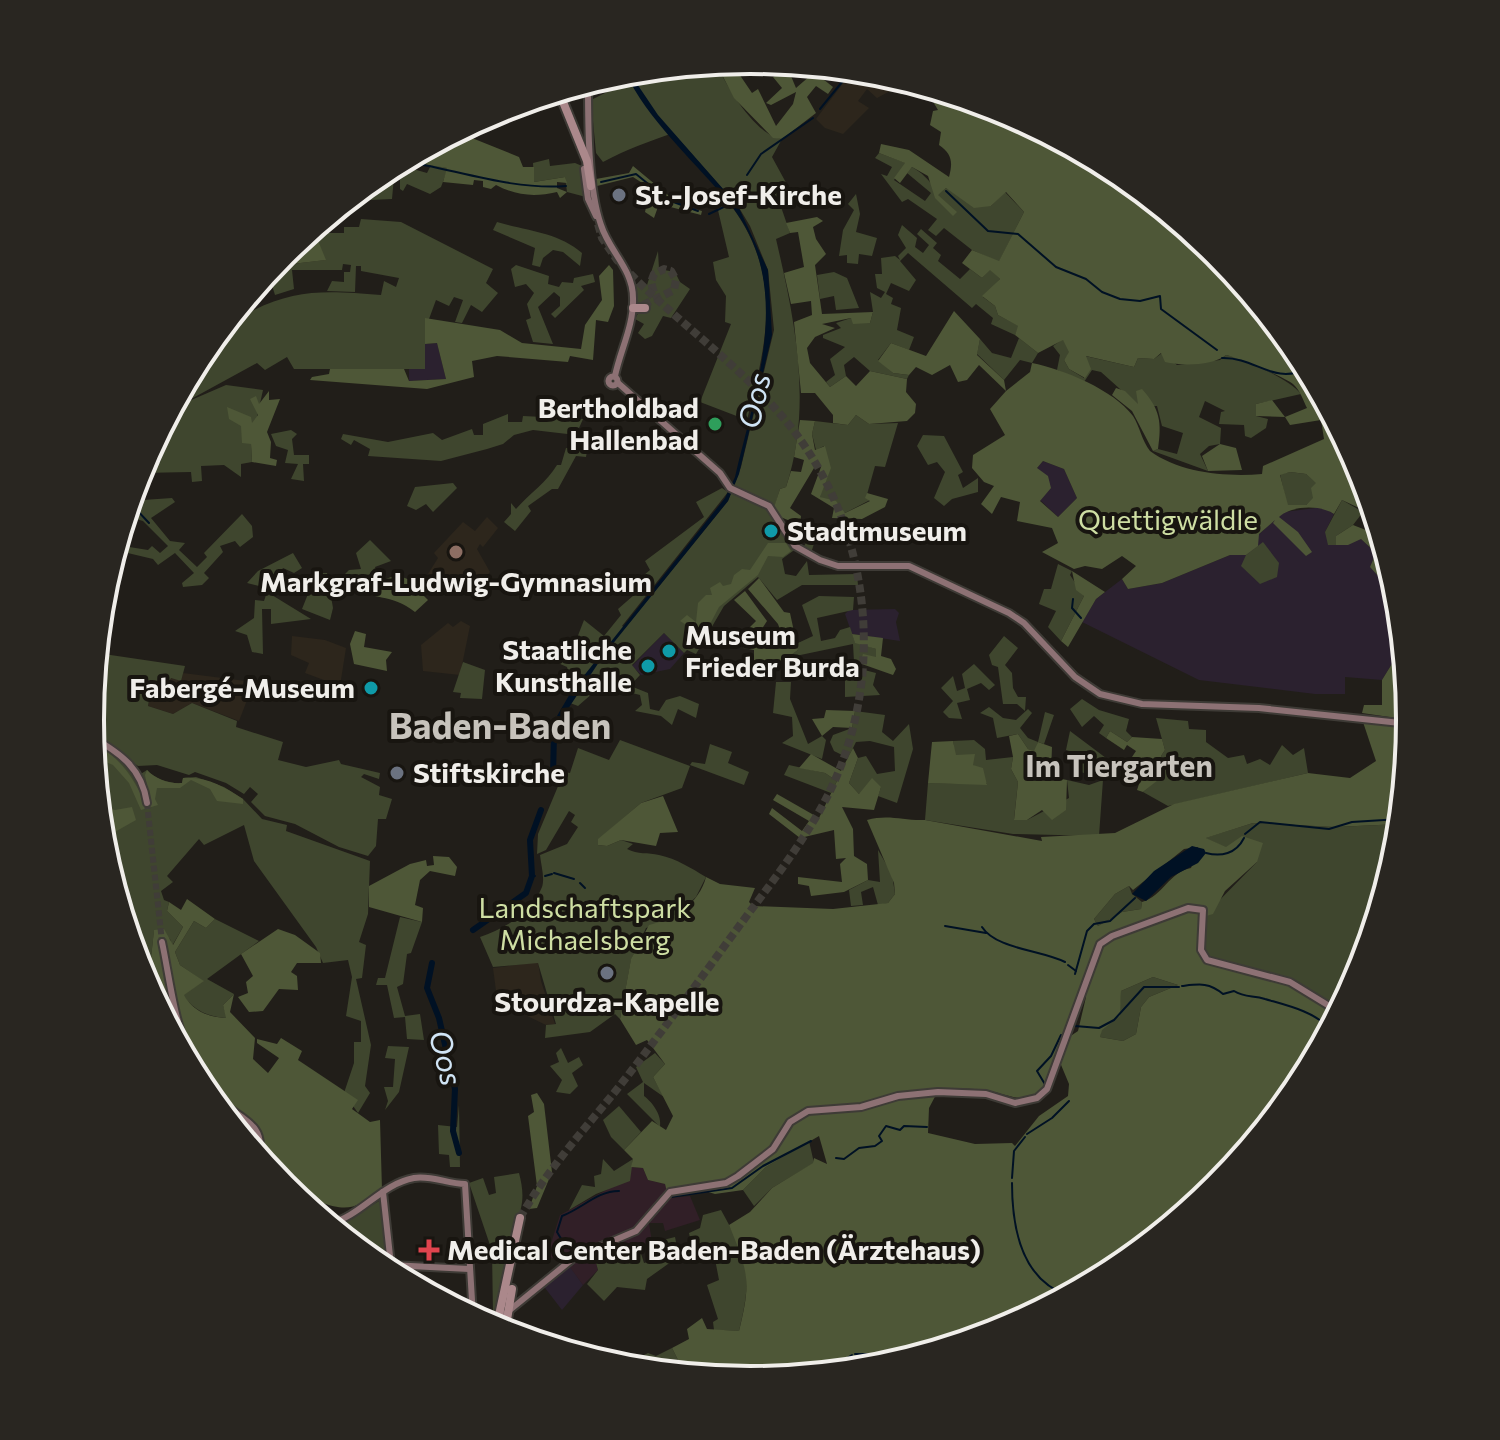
<svg xmlns="http://www.w3.org/2000/svg" width="1500" height="1440" font-family="Commissioner,sans-serif">
  <style>
    .commercial { fill: #2b212f }
    .industrial { fill: #311f27 }
    .built { fill: #2d261c }
    .green { fill: #3f462e }
    .forest { fill: #4e5737; fill-rule: evenodd }
    .water { fill: #001124 }
    .lines { fill: none; stroke-linecap: round; stroke-linejoin: round }
    .stream { stroke: #001124; stroke-width: 2 }
    .river { stroke: #001124; stroke-width: 6 }
    .secondary-tunnel { stroke: #403d38; stroke-width: 6; stroke-dasharray: 6 3; stroke-linecap: butt }
    .primary-tunnel { stroke: #403d38; stroke-width: 8; stroke-dasharray: 8 4; stroke-linecap: butt }
    .secondary-casing { stroke: #3e3b36; stroke-width: 10 }
    .primary-casing { stroke: #3e3b36; stroke-width: 12 }
    .secondary { stroke: #8d7174; stroke-width: 6 }
    .primary { stroke: #ab888b; stroke-width: 8 }
    .worship-dot { fill: #6b7280; stroke: #181510; stroke-width: 3 }
    .leisure-dot { fill: #2e9e5b; stroke: #181510; stroke-width: 3 }
    .culture-dot { fill: #0f9aa8; stroke: #181510; stroke-width: 3 }
    .education-dot { fill: #8d6e63; stroke: #181510; stroke-width: 3 }
    .health-dot { fill: #e0444e; stroke: #181510; stroke-width: 3 }
    .labels { text-anchor: middle; stroke-width: 8; stroke-linejoin: round; paint-order: stroke }
    .poi-label { font-size: 28px; font-weight: bold; fill: #f0eeea; stroke: #181510; text-anchor: start }
    .park-label { font-size: 28px; fill: #cedea3; stroke: #181510 }
    .water-label { font-size: 30px; font-style: italic; fill: #d0e4f5; stroke: #181510 }
    .neighbourhood-label { font-size: 30px; font-weight: bold; fill: #c7c3bc; stroke: #181510 }
    .district-label { font-size: 36px; font-weight: bold; fill: #c7c3bc; stroke: #181510 }
    .rim { fill: none; stroke: #f0eeea; stroke-width: 4 }
  </style>
  <rect width="100%" height="100%" fill="#211e19"/>
  <!-- commercial -->
  <g class="commercial">
    <polygon points="437,343 446,379 409,381 409,368 425,368 425,344"/>
    <polygon points="1043,461 1064,469 1077,498 1058,517 1040,500 1037,468"/>
    <polygon points="1323,507 1334,514 1325,532 1360,538 1376,553 1371,567 1398,597 1403,646 1382,680 1345,677 1345,694 1315,694 1199,680 1082,622 1096,599 1122,579 1128,589 1162,583 1230,555 1246,555 1259,534 1284,512"/>
    <polygon points="895,609 899,613 896,622 900,641 852,634 845,614 849,610"/>
    <polygon points="664,633 684,653 670,669 641,675 632,666"/>
    <polygon points="567,1262 583,1285 562,1310 542,1284"/>
  </g>
  <!-- industrial -->
  <polygon class="industrial" points="631,1167 643,1168 648,1180 665,1184 670,1198 690,1196 700,1220 665,1231 663,1223 649,1223 652,1242 606,1259 602,1249 593,1253 598,1270 583,1285 567,1263 547,1256 560,1215 608,1189"/>
  <!-- built -->
  <g class="built">
    <polygon points="862,71 896,78 898,87 877,98 867,89 858,101 869,108 843,134 825,128 816,119 850,74"/>
    <polygon points="487,517 498,528 483,547 480,544 477,549 490,572 481,583 473,581 472,589 428,574 438,558 434,553 463,522 475,531"/>
    <polygon points="461,621 470,626 460,675 423,671 421,645 448,623 453,627"/>
    <polygon points="292,636 325,640 346,648 340,686 305,673 309,663 291,655"/>
    <polygon points="183,673 254,682 239,721 192,703 173,714 148,706 151,688 171,678 181,680"/>
    <polygon points="538,962 541,981 555,1024 546,1025 521,1013 499,1013 493,968"/>
  </g>
  <!-- green -->
  <g class="green">
    <path d="M716 63C726 86 756 136 782 139L772 157 790 190 779 201 790 233 776 239C795 321 813 405 786 487L780 489 773 512 783 522 799 528 800 521 820 525 811 553 802 549 808 540 800 532 791 539 797 548 782 559 785 574 796 576 807 561 809 575 857 574 858 585H802L777 600 758 577 724 606 696 654 687 650 684 653 664 633 632 665 640 675 629 687 616 673 578 706 570 703 589 676 585 674 579 681 570 678 567 667 558 663 559 650 572 651 584 620 604 636 621 615 618 609 642 588 638 580 650 570 645 561 704 517 696 502 722 488 728 492 622 626 625 628 728 501 741 467 774 330 768 270 750 226 738 206 673 133C648 142 627 149 603 162L596 153 591 100 613 89 612 76 622 73Z"/>
    <path d="M879 153 906 163 894 180 925 201 931 193 907 173 912 167C932 178 937 196 956 212L937 195 946 188 991 206 1005 192 1024 212 999 262 972 250 944 228 936 236 928 230 937 219 908 199 902 202 881 174 887 176 892 167 875 158Z"/>
    <polygon points="549,159 550,166 575,163 582,166 586,197 567,192 565,177 534,182 533,163"/>
    <polygon points="431,165 448,168 441,187 430,194 407,184 403,191 400,189 400,175 413,169 427,173"/>
    <polygon points="395,166 392,199 347,201"/>
    <polygon points="856,194 860,214 856,232 877,238 872,256 859,254 858,264 847,263 847,255 839,256 843,230 854,210 848,204"/>
    <path d="M727 200C784 274 768 337 747 420L700 402 731 324 725 322 726 296 716 280 713 262 729 257 717 206Z"/>
    <path d="M361 219 401 222 493 269 486 283 498 293 482 312 471 305 462 323 455 322 463 300 454 297 449 306 436 300 429 319H425V369H294L287 357 265 370 257 363 182 404 226 385 263 390 251 444 252 462 241 464V477L224 465 201 466 202 481 192 482 191 472 140 473 144 460 160 463 162 453 153 444 170 411 182 406 179 396 201 353 235 312 236 320C288 288 322 290 381 295L384 281 396 287 399 278 361 271V266H356L355 292 327 291 332 281 344 282V272H350L351 265 343 264 342 270H292L294 289 275 295 270 279 292 264 325 260 315 233H344V227H359Z"/>
    <path d="M497 222C527 231 558 232 582 253L580 266 563 252 553 250 543 258 540 267 532 265 535 248 493 230Z"/>
    <polygon points="902,225 917,238 915,247 923,253 929,245 917,234 921,229 937,243 933,248 941,255 938,261 960,279 970,269 982,278 990,269 1000,279 983,297 995,306 998,315 1019,326 1015,335 991,324 993,318 976,304 972,308 908,253 900,261 916,280 909,291 891,283 886,294 893,298 891,304 901,308 897,330 914,337 909,350 891,343 878,360 893,373 909,375 907,379 870,371 854,357 844,365 846,376 830,387 826,382 835,375 830,359 845,347 823,338 823,335 841,328 836,323 851,318 870,323 873,312 870,292 881,298 885,292 877,288 875,274 882,274 881,258 895,256 900,260 898,256 906,248 898,235"/>
    <polygon points="658,251 659,269 675,272 680,282 690,289 671,318 663,316 652,336 645,339 638,333 644,324 635,319 643,304 638,303 635,284 647,285"/>
    <polygon points="516,265 549,276 548,284 559,287 562,282 573,283 574,278 593,274 595,282 581,286 584,290 555,318 551,314 560,306 560,297 554,292 538,307 553,344 533,342 526,320 531,318 527,304 534,293 526,284 515,287 511,269"/>
    <polygon points="834,272 847,278 859,308 836,310 834,296 820,299 817,275"/>
    <polygon points="1019,338 1038,353 1032,363 1020,360 1004,380 977,354 980,339 992,353 1011,358"/>
    <path d="M1063 339 1070 352 1064 360 1069 369 1084 378 1085 356 1134 367 1138 358 1154 359 1162 353 1177 365 1220 360 1226 355C1244 358 1290 380 1301 394L1256 404V416L1268 419 1266 428 1251 438 1245 436 1244 425 1219 424 1221 412 1225 411 1205 401 1199 417 1221 428 1220 444 1209 446 1200 454 1208 471 1153 451 1158 449 1177 454 1183 433 1162 426 1157 406H1139L1101 372 1092 370 1084 382 1057 370 1060 355 1053 346Z"/>
    <polygon points="508,414 508,422 522,422 523,416 583,419 576,435 533,430 514,435 503,444 487,449 441,461 368,456 370,449 354,440 351,445 341,439 343,434 388,442 433,433 442,440 472,429 474,435 483,435 483,424"/>
    <polygon points="856,415 869,424 898,423 885,467 875,466 866,498 870,500 845,513 820,497 824,446 816,450 812,434 815,421 848,425"/>
    <polygon points="291,430 297,434 292,439 294,455 309,455 309,464 303,464 304,481 291,479 298,464 285,463 288,450 276,446 271,434"/>
    <polygon points="923,435 944,436 963,472 958,475 963,488 978,478 978,492 952,499 944,506 934,498 945,472 937,462 928,465 917,446"/>
    <path d="M566 448 587 451 586 457 576 456 558 489H552L528 506 531 511 515 531 504 522 511 514V503L516 509C530 493 547 482 557 465H561Z"/>
    <polygon points="1290,472 1306,474 1317,483 1313,499 1306,505 1287,505 1280,474"/>
    <polygon points="453,483 457,488 433,512 426,504 416,510 407,506 415,487"/>
    <polygon points="133,491 143,500 172,498 175,502 151,518 170,541 185,543 179,550 197,567 207,557 204,553 242,514 252,526 253,537 240,547 235,541 220,546 223,552 204,573 209,578 202,585 183,587 182,583 194,573 175,553 158,565 153,559 115,550 117,545 148,550 152,546 160,553 168,546 143,521 125,516"/>
    <polygon points="1342,500 1363,512 1353,525 1336,536 1336,545 1328,545 1325,532"/>
    <polygon points="370,540 391,561 375,567 380,581 352,581 343,576 349,570 361,569 356,553"/>
    <polygon points="1263,542 1279,563 1277,577 1260,584 1241,566 1246,555"/>
    <polygon points="293,553 302,568 294,573 283,568 271,589 247,583 258,571"/>
    <polygon points="1058,564 1072,571 1070,575 1084,596 1061,641 1048,627 1056,611 1039,604 1044,589 1051,589"/>
    <polygon points="316,573 327,573 333,608 330,620 302,609 310,589 297,583"/>
    <polygon points="267,592 311,619 271,624 271,609 262,609 263,654 252,652 247,635 235,631 254,618 255,600 264,601"/>
    <polygon points="819,596 854,597 853,610 817,618 821,641 835,638 840,630 850,627 855,642 876,649 876,658 863,655 859,663 854,662 853,644 786,658 798,650 798,643 813,636 802,605"/>
    <polygon points="1004,636 1018,648 1005,665 1012,673 1013,688 1018,697 1026,697 1025,711 1017,704 1003,704 998,667 992,665 989,655"/>
    <polygon points="97,653 185,666 181,681 171,678 164,690 151,688 148,706 173,714 192,703 237,721 236,727 283,742 278,760 306,767 339,760 341,764 380,773 379,779 364,774 361,777 380,787 379,795 392,799 386,819 378,819 376,846 368,856 339,847 295,824 265,816 251,802 258,794 250,787 244,794 226,783 195,772 189,775 157,765 138,766 91,734"/>
    <polygon points="463,662 485,670 482,699 460,698 461,693 453,692"/>
    <polygon points="974,664 995,685 989,690 981,683 967,689 970,700 957,703 962,719 949,718 943,712 953,701 941,688 953,676 957,691 965,688 962,674"/>
    <polygon points="845,665 876,673 873,685 880,695 845,697"/>
    <polygon points="776,682 791,682 790,699 808,744 822,736 826,740 822,759 782,743 793,736 792,717 773,713"/>
    <polygon points="633,687 648,693 650,709 659,711 666,700 680,696 699,704 696,718 678,709 672,725 661,716 635,711 642,705 640,695 632,693"/>
    <polygon points="1082,699 1099,710 1129,719 1126,731 1132,737 1127,742 1110,731 1106,738 1099,733 1104,725 1094,716 1082,727 1070,709"/>
    <polygon points="989,707 1003,718 1016,720 1028,709 1032,713 1020,728 1028,738 1038,742 1045,712 1054,715 1044,744 1038,742 1035,752 1028,749 1018,734 997,738 993,718 980,713"/>
    <polygon points="855,711 885,715 882,732 893,741 909,724 913,749 897,803 878,796 881,787 859,794 849,783 858,758 866,756 877,774 895,771 894,747 870,741 856,742 848,758 834,751 830,742 833,735 852,728"/>
    <polygon points="1156,718 1188,721 1189,729 1206,730 1206,742 1228,758 1244,755 1247,764 1260,759 1270,765 1282,745 1293,755 1304,748 1308,773 1168,806 1143,792 1162,776 1161,756 1165,750"/>
    <polygon points="1070,731 1114,764 1112,768 1085,760 1084,773 1074,770 1075,753 1066,750"/>
    <path d="M620 740 690 766 682 788 641 803 598 840V845L607 846 621 840 633 844 627 849C638 855 648 852 659 855 677 859 691 868 706 877L696 897 673 919 646 928 631 960 620 1019 615 1014 590 1032 545 1038 546 1025 556 1024 538 963 493 967 480 937C504 929 532 913 542 887 545 878 541 865 540 855L567 844 578 827 571 822 575 815 569 811 546 850 537 854 538 834 564 772 570 773 578 748 609 760Z"/>
    <polygon points="974,740 985,749 986,760 1013,757 1011,769 1018,782 1014,819 1027,820 1069,798 1067,780 1089,785 1103,780 1099,836 1013,834 925,820 928,783 987,784 973,765 955,755 953,741"/>
    <path d="M92 741 122 760 136 777 147 770C155 779 170 784 182 783L183 778 196 777 224 787 243 799 262 819 287 825 286 831 370 861 368 914 359 942 366 945 362 978 356 979 371 1045 365 1086 370 1093 358 1113 344 1093 354 1063V1042H361V1021L346 1016 352 977 348 960 323 963 316 947 254 861 244 825 204 845 199 839 167 876 173 882 161 891 164 900 169 902 167 911 183 927 172 946 170 939 154 931 151 958C109 948 96 780 92 741Z"/>
    <polygon points="710,744 732,752 728,763 749,772 744,785 690,765 692,762 705,764"/>
    <polygon points="789,765 825,773 837,781 831,793 784,775"/>
    <path d="M1253 823 1335 827 1400 824C1393 887 1369 956 1339 1012L1203 956V917L1257 862 1205 838Z"/>
    <polygon points="878,850 892,874 895,894 888,903 878,905 873,887 861,892 863,905 851,906 849,890 868,880 880,882"/>
    <polygon points="1129,886 1132,894 1142,902 1141,909 1122,912 1098,926 1094,919 1115,894"/>
    <polygon points="400,917 422,922 411,953 407,954 403,984 397,987 405,1016 420,1014 424,1040 407,1039 405,1017 394,1018 387,985 376,985 378,978 385,978"/>
    <path d="M215 919 259 941 207 979 234 994 223 1005 227 1018C209 1017 194 1011 183 995L203 981 180 965 175 952 194 921 206 928Z"/>
    <polygon points="1153,977 1178,985 1149,997 1141,1007 1136,1034 1123,1041 1100,1037 1101,1030 1119,1016 1121,991"/>
    <polygon points="388,1046 409,1047 399,1092 385,1110 388,1101 384,1087 393,1087 395,1059 385,1058"/>
    <polygon points="561,1048 568,1063 579,1057 583,1065 572,1073 578,1086 570,1094 556,1092 562,1080 550,1066 559,1062 556,1053"/>
    <path d="M655 1053 665 1064 653 1077 664 1097 644 1083V1096C653 1103 662 1115 660 1127L627 1094 643 1082 636 1067Z"/>
    <polygon points="459,1105 460,1167 450,1167 449,1155 439,1154 438,1125 457,1127"/>
    <polygon points="619,1106 641,1132 624,1150 611,1137 603,1120"/>
    <polygon points="809,1141 814,1163 772,1188 754,1206 743,1190 766,1167"/>
    <polygon points="603,1159 614,1171 633,1159 630,1181 596,1194 569,1210 582,1185 595,1187 594,1176 601,1174"/>
    <path d="M519 1173C524 1192 524 1205 516 1222L498 1314 493 1315 492 1251 469 1183 483 1178 489 1195 496 1193 494 1177Z"/>
    <polygon points="379,1201 383,1203 386,1260 379,1266 330,1225 348,1219"/>
    <path d="M721 1210C750 1262 752 1277 739 1331L714 1330 713 1322 718 1319 707 1285 719 1280 714 1254 668 1264 647 1279 645 1290 617 1287 604 1301 587 1284 598 1270 593 1252 602 1248 607 1258 639 1247 644 1263 659 1259 662 1250 659 1241 675 1237 677 1247 691 1243 689 1233 700 1228 703 1215Z"/>
    <polygon points="672,1348 685,1374 671,1372 659,1363 651,1370 630,1368 640,1362 638,1358 648,1353 656,1356"/>
  </g>
  <!-- forest -->
  <g class="forest">
    <polygon points="731,62 752,93 758,89 776,126 793,104 796,92 771,105 766,103 782,88 773,77 788,69 796,88 811,75 806,65 833,68 823,79 833,87 828,94 816,86 807,97 816,113 782,139 773,138 734,98 716,63"/>
    <path d="M896 78 1003 110 1117 171 1217 254 1299 354 1360 468 1374 515 1342 500 1334 514C1321 505 1292 505 1279 517L1298 532 1312 552 1306 556 1273 523 1275 520 1259 534 1258 546 1246 555H1230L1162 583 1128 589 1122 579 1136 566 1122 556 1102 569 1085 566 1074 569 1042 552 1058 543 1052 528 1017 521 1020 502 1001 497 992 514 981 504 994 486 984 482 972 468 973 455 1005 435 990 409 1006 391 979 365 967 380 958 382 950 365 932 375 916 367 909 375 893 373 878 361 891 343 926 356 954 311 980 339 977 355 1004 380 1006 391 1030 372 1032 363C1063 369 1114 390 1133 416 1140 427 1142 441 1150 451 1180 473 1226 477 1262 474L1263 466 1324 439 1321 420 1290 425 1285 417 1256 416V404L1272 400 1285 417 1307 408C1303 400 1300 390 1293 384 1286 378 1236 357 1226 355 1213 366 1181 366 1165 362L1161 353 1154 359 1138 358 1134 367 1086 356 1091 369 1085 378 1069 369 1064 360 1069 352 1063 340 1038 353 1015 335 1018 326 998 315 995 306 982 296 1000 279 990 270 982 278 962 263 972 250 999 261 1024 212 1006 192 991 206 974 208 946 188 938 195 957 212 953 216 935 198 928 176 912 167 900 183 894 178 905 163 879 153 881 144 909 150 949 177C953 162 952 154 939 145L941 132 930 125 933 111 938 110 926 90 905 87 901 95ZM1043 461 1064 469 1077 498 1058 517 1040 501 1051 488 1048 476 1037 468ZM1290 472 1306 474 1316 483 1311 488 1313 498 1306 505H1288L1280 475Z"/>
    <path d="M457 132 519 157 523 167H534V182L565 177 567 183 557 182V188L567 192 560 198 557 192C535 197 517 196 496 185L491 189 483 187V181L474 180 473 185 443 182 447 168 403 161Z"/>
    <polygon points="633,166 680,205 702,211 701,215 659,204 654,218 645,212 650,188 633,177 597,186 596,179 629,173"/>
    <polygon points="817,217 823,221 813,227 816,239 826,254 815,265 822,314 873,312 870,323 853,324 851,318 822,324 835,328 815,337 807,348 810,363 830,387 846,376 856,386 870,371 907,379 906,392 916,404 915,413 907,421 869,424 856,415 848,425 833,423 833,415 815,393 801,393 794,322 812,315 811,301 791,304 784,273 804,267 798,232 790,233 786,223"/>
    <polygon points="308,233 315,233 326,260 292,264 259,282 284,253"/>
    <polygon points="609,265 613,270 614,306 608,322 596,320 593,360 570,356 568,362 497,356 472,361 474,377 427,389 310,380 312,377 329,374 330,369 404,369 409,381 446,379 437,343 425,344 425,318 500,330 522,343 581,349 585,325 602,300 599,276"/>
    <path d="M1116 388 1125 391 1138 404 1136 391 1142 389C1160 409 1162 422 1158 449L1153 451 1132 411 1112 395Z"/>
    <polygon points="269,391 269,400 280,399 267,432 271,442 270,458 277,460 276,466 252,462 251,444 242,443 241,426 229,419 227,407 251,417 252,423 258,415 250,399 256,396 259,404"/>
    <polygon points="800,420 815,421 812,434 815,450 825,446 831,468 820,497 836,501 845,513 870,501 865,498 867,493 888,499 885,507 862,519 832,518 834,508 811,494 821,467 817,463 790,508 801,516 800,525 778,516 774,507 780,489 786,487 791,471 801,472 804,460 794,457"/>
    <polygon points="1220,444 1236,448 1242,470 1208,471 1202,456"/>
    <polygon points="1353,525 1371,532 1371,543 1386,555 1394,582 1388,587 1370,567 1376,553 1361,539 1348,545 1336,545 1336,536"/>
    <polygon points="768,543 786,543 791,551 783,557 768,556 758,575 719,607 698,647 690,641 691,628 680,621 687,615 696,622 698,603 706,595 712,595 710,588 720,582 723,586 731,584 734,575 742,569 750,570"/>
    <polygon points="1072,571 1105,592 1096,599 1068,647 1061,641 1084,596 1076,590"/>
    <path d="M397 575 418 583 424 576 432 584 422 594 428 600 415 612C391 593 373 600 347 588L352 581H380Z"/>
    <polygon points="759,578 784,612 790,613 798,650 773,668 754,665 754,650 743,648 743,634 756,621 734,600 745,591 767,621 760,632 765,648 785,644 778,624 748,589"/>
    <polygon points="355,631 366,634 364,647 392,652 386,660 387,671 354,664 350,644"/>
    <polygon points="852,634 883,638 881,656 891,659 896,669 893,675 859,663 863,654 876,657 876,649 855,643"/>
    <polygon points="1403,646 1410,720 1362,713 1364,705 1382,705 1382,680"/>
    <polygon points="826,710 855,711 852,728 833,727 822,736 812,719 824,718"/>
    <path d="M1362 719 1409 726 1400 824 1335 827 1253 823 1206 838 1226 847 1242 836 1263 843 1257 862 1225 891 1213 914 1203 917 1201 945 1205 958 1277 977 1339 1012 1299 1087 1216 1187 1116 1269 1002 1330 878 1367 750 1380 685 1374 672 1348 689 1339 687 1329 702 1318 707 1329 739 1331C751 1282 749 1273 729 1225L750 1212 772 1188 813 1163 814 1158 827 1164 819 1136 766 1167 743 1190 715 1194 695 1188 667 1192 665 1184 648 1180 643 1168 631 1167 633 1159 624 1150 652 1121 666 1130 673 1116 653 1077 665 1064 647 1040 636 1045 620 1019 631 959 649 925C674 919 699 904 706 877L720 884 755 888 749 902 753 906 833 909 888 903 895 894 894 883 867 820C889 814 904 821 925 820L1042 841 1041 837 1115 833 1174 804 1308 773 1350 778 1376 761ZM1198 847 1191 868C1169 872 1163 896 1142 902L1141 909 1122 912 1098 926 1094 919 1115 894 1129 886 1133 890 1184 849ZM1153 977 1178 985 1149 997 1141 1007 1136 1034 1123 1041 1100 1037 1102 1030 1120 1016 1121 991ZM1079 994 1086 997 1078 1031 1069 1037 1059 1060 1069 1084 1068 1096 1039 1116 1015 1146 1012 1143 975 1144 928 1133 929 1108 939 1089C954 1089 971 1088 986 1090 1008 1094 1028 1108 1046 1085Z"/>
    <polygon points="1110,731 1127,742 1132,737 1162,739 1165,750 1161,756 1162,777 1143,792 1137,790 1139,784 1122,772 1136,751 1127,745 1124,750 1106,738"/>
    <polygon points="1018,734 1028,749 1034,751 1038,742 1052,747 1051,773 1061,772 1062,779 1067,780 1066,810 1052,820 1042,810 1027,820 1014,820 1018,782 1011,769 1013,757 1009,736"/>
    <path d="M92 741C120 758 131 774 145 802L150 801 145 775 147 770C155 779 170 784 182 783L183 778C206 776 225 787 243 799V804L217 801 210 789 191 780 180 788H157L155 799 158 805 141 810 129 783 113 765 94 757Z"/>
    <polygon points="953,741 956,755 975,754 973,765 983,768 987,785 928,783 932,742"/>
    <polygon points="853,748 858,758 849,783 859,794 872,778 881,787 874,810 842,807 853,829 854,856 867,864 868,880 844,892 811,896 809,886 798,884 798,877 842,882 840,864 846,858 836,859 834,830 800,838 769,814 772,808 802,831 809,821 773,800 777,794 819,818 837,781 825,773 799,768 811,754 841,771"/>
    <polygon points="663,796 678,832 660,833 656,846 621,840 607,846 598,845 598,839 641,803"/>
    <polygon points="98,806 115,810 132,807 136,820 113,833 101,827"/>
    <polygon points="433,856 449,857 457,867 455,876 430,871 420,880 415,905 423,908 422,922 369,907 369,886 410,864 426,860 427,866 434,865"/>
    <path d="M187 899 215 919 206 928 194 921 175 952 180 965 204 981 184 995C193 1011 208 1017 226 1018L223 1005 234 994 230 1012 255 1038 253 1059 268 1073 279 1058 257 1043V1039L277 1044 281 1038 302 1051 298 1060 358 1100 352 1109 370 1122 380 1120 382 1190C356 1207 350 1213 320 1202L317 1208 322 1213 316 1214C239 1150 161 1040 132 944L141 956 151 958 154 930 164 929 173 945 183 927 167 911 169 902 181 910Z"/>
    <polygon points="278,929 295,935 320,953 321,963 297,963 291,972 297,976 298,990 279,989 263,1011 249,1012 238,997 248,993 246,982 253,976 241,954"/>
    <polygon points="537,1093 544,1104 552,1172 537,1208 529,1209 537,1186 528,1116 534,1112 531,1095"/>
  </g>
  <!-- water -->
  <g class="water">
    <path d="M625 72H629L658 115 738 206 768 270 772 335 739 474 728 501 603 656 562 718 557 716 571 692 725 498 735 477C757 383 797 279 724 197 690 157 648 120 625 72Z"/>
    <polygon points="1192,846 1204,849 1206,853 1198,863 1171,877 1146,901 1132,894 1154,871"/>
  </g>
  <g class="lines">
    <!-- stream -->
    <g class="stream">
      <polyline points="820,109 851,71"/>
      <path d="M403 161C458 170 510 190 566 186"/>
      <polyline points="747,175 761,154 813,118"/>
      <polyline points="601,182 636,174 668,200 698,211"/>
      <polyline points="946,191 988,231 1018,234 1056,267 1086,279 1102,292 1120,299 1140,301 1160,296 1161,309 1217,350"/>
      <polyline points="709,214 732,203"/>
      <path d="M1222 358C1256 357 1272 385 1307 369"/>
      <polyline points="134,507 149,523"/>
      <polyline points="1376,558 1389,563"/>
      <polyline points="1385,579 1392,575"/>
      <polyline points="1073,599 1072,608 1081,618"/>
      <polyline points="1245,834 1260,822 1329,829 1352,822 1400,819"/>
      <path d="M1206 853C1221 857 1236 854 1244 838"/>
      <polyline points="554,873 574,879"/>
      <polyline points="532,876 535,876"/>
      <polyline points="545,876 552,874"/>
      <polyline points="580,883 585,888"/>
      <polyline points="615,900 622,904"/>
      <polyline points="624,905 636,909 649,907"/>
      <polyline points="665,905 679,908"/>
      <polyline points="655,906 662,905"/>
      <polyline points="945,926 986,933"/>
      <path d="M982 927C996 949 1041 950 1065 962"/>
      <polyline points="1068,965 1076,971"/>
      <polyline points="1075,974 1087,931 1094,924 1110,921 1135,898"/>
      <path d="M1182 986C1199 984 1209 982 1223 994L1234 991C1245 998 1253 995 1265 999 1289 1006 1312 1011 1330 1028"/>
      <polyline points="1075,1026 1099,1028 1114,1020 1144,987 1179,987"/>
      <polyline points="1046,1086 1037,1071 1051,1056 1061,1035"/>
      <polyline points="1027,1134 1052,1118 1069,1101"/>
      <polyline points="836,1158 844,1159 859,1148 875,1146 882,1141 879,1136 886,1126 900,1130 904,1126 927,1127"/>
      <polyline points="1012,1178 1014,1151 1025,1137"/>
      <path d="M1012 1183C1012 1226 1021 1279 1067 1295"/>
      <polyline points="670,1197 732,1188 763,1166 811,1141"/>
      <path d="M563 1242 557 1232 562 1216C583 1208 597 1191 619 1191"/>
      <polyline points="855,1354 887,1354 900,1361"/>
      <polyline points="822,1373 852,1355"/>
    </g>
    <!-- river -->
    <g class="river">
      <polyline points="553,775 554,734"/>
      <polyline points="473,930 526,893 532,876 530,840 541,810"/>
      <polyline points="432,963 427,988 439,1018 455,1089 453,1131 459,1153"/>
    </g>
    <!-- secondary-tunnel -->
    <polyline class="secondary-tunnel" points="147,803 162,942"/>
    <!-- primary-tunnel -->
    <g class="primary-tunnel">
      <polyline points="643,305 674,290 676,280 671,271 664,269 654,274 651,282 654,293"/>
      <path d="M520 1218C546 1171 584 1130 618 1088 658 1037 696 985 734 933 767 888 804 843 829 793 884 681 873 544 802 442 752 371 675 323 617 260L602 238 594 210"/>
    </g>
    <!-- secondary casing -->
    <g class="secondary-casing">
      <g id="secondary">
        <path d="M588 83C588 123 588 188 601 225 609 251 633 269 633 298 634 325 620 351 615 376"/>
        <polyline points="584,169 588,199 596,216"/>
        <circle cx="613" cy="381" r="4.5"/>
        <polyline points="618,383 720,473 730,488 769,506 795,546 820,560 838,566 909,566 1009,613 1024,623 1075,677 1100,694 1142,704 1259,708 1410,724"/>
        <path d="M92 737C120 753 142 768 147 803"/>
        <path d="M162 942C174 999 178 1070 229 1108 247 1121 266 1129 258 1156"/>
        <polyline points="383,1192 391,1265 469,1269"/>
        <path d="M329 1224C361 1216 381 1184 414 1178 431 1175 448 1184 465 1184L473 1317"/>
        <polyline points="473,1307 482,1318 500,1318"/>
        <polyline points="500,1318 575,1257 636,1231 670,1192 726,1183 738,1176 773,1149 790,1122 808,1111 861,1107 898,1096 938,1092 986,1094 1015,1103 1037,1098 1047,1089 1100,944 1112,936 1188,908 1203,910 1201,950 1207,960 1290,982 1339,1012"/>
      </g>
    </g>
    <!-- primary casing -->
    <g class="primary-casing">
      <g id="primary">
        <polyline points="559,92 587,161 591,186"/>
        <polyline points="633,308 645,308"/>
        <polyline points="496,1329 520,1218"/>
        <polyline points="505,1332 512,1289"/>
      </g>
    </g>
    <!-- secondary -->
    <use href="#secondary" class="secondary"/>
    <!-- primary -->
    <use href="#primary" class="primary"/>
  </g>
  <!-- markers -->
  <g class="worship-dot">
    <circle cx="619" cy="195" r="8"/>
    <circle cx="397" cy="773" r="8"/>
    <circle cx="607" cy="973" r="8"/>
  </g>
  <circle class="leisure-dot" cx="715" cy="424" r="8"/>
  <g class="culture-dot">
    <circle cx="771" cy="531" r="8"/>
    <circle cx="669" cy="651" r="8"/>
    <circle cx="648" cy="666" r="8"/>
    <circle cx="371" cy="688" r="8"/>
  </g>
  <circle class="education-dot" cx="456" cy="552" r="8"/>
  <path class="health-dot" d="M425 1238h8v8h8v8h-8v8h-8v-8h-8v-8h8z"/>
  <g class="labels">
    <!-- poi labels -->
    <g class="poi-label">
      <text x="635" y="205">St.-Josef-Kirche</text>
      <text x="699" y="418" text-anchor="end">Bertholdbad<tspan x="699" dy="32">Hallenbad</tspan></text>
      <text x="787" y="541">Stadtmuseum</text>
      <text x="456" y="592" text-anchor="middle">Markgraf-Ludwig-Gymnasium</text>
      <text x="685" y="645">Museum<tspan x="685" dy="32">Frieder Burda</tspan></text>
      <text x="632" y="660" text-anchor="end">Staatliche<tspan x="632" dy="32">Kunsthalle</tspan></text>
      <text x="355" y="698" text-anchor="end">Fabergé-Museum</text>
      <text x="413" y="783">Stiftskirche</text>
      <text x="607" y="1012" text-anchor="middle">Stourdza-Kapelle</text>
      <text x="447" y="1260">Medical Center Baden-Baden (Ärztehaus)</text>
    </g>
    <!-- park labels -->
    <g class="park-label">
      <text x="1168" y="530">Quettigwäldle</text>
      <text x="585" y="918">Landschaftspark<tspan x="585" dy="32">Michaelsberg</tspan></text>
    </g>
    <!-- water labels -->
    <g class="water-label">
      <text transform="translate(755 401) rotate(-77)" y="10">Oos</text>
      <text transform="translate(445 1058) rotate(76)" y="10">Oos</text>
    </g>
    <!-- neighbourhood labels -->
    <g class="neighbourhood-label">
      <text x="1119" y="777">Im Tiergarten</text>
    </g>
    <!-- district labels -->
    <g class="district-label">
      <text x="500" y="739">Baden-Baden</text>
    </g>
  </g>
  <!-- crop -->
  <path d="M0 0H1500V1440H0ZM104 720a646 646 0 1 1 1292 0a646 646 0 1 1-1292 0Z" fill="#292621" fill-rule="evenodd"/>
  <path class="rim" d="M104 720a646 646 0 1 1 1292 0a646 646 0 1 1-1292 0Z"/>
</svg>
